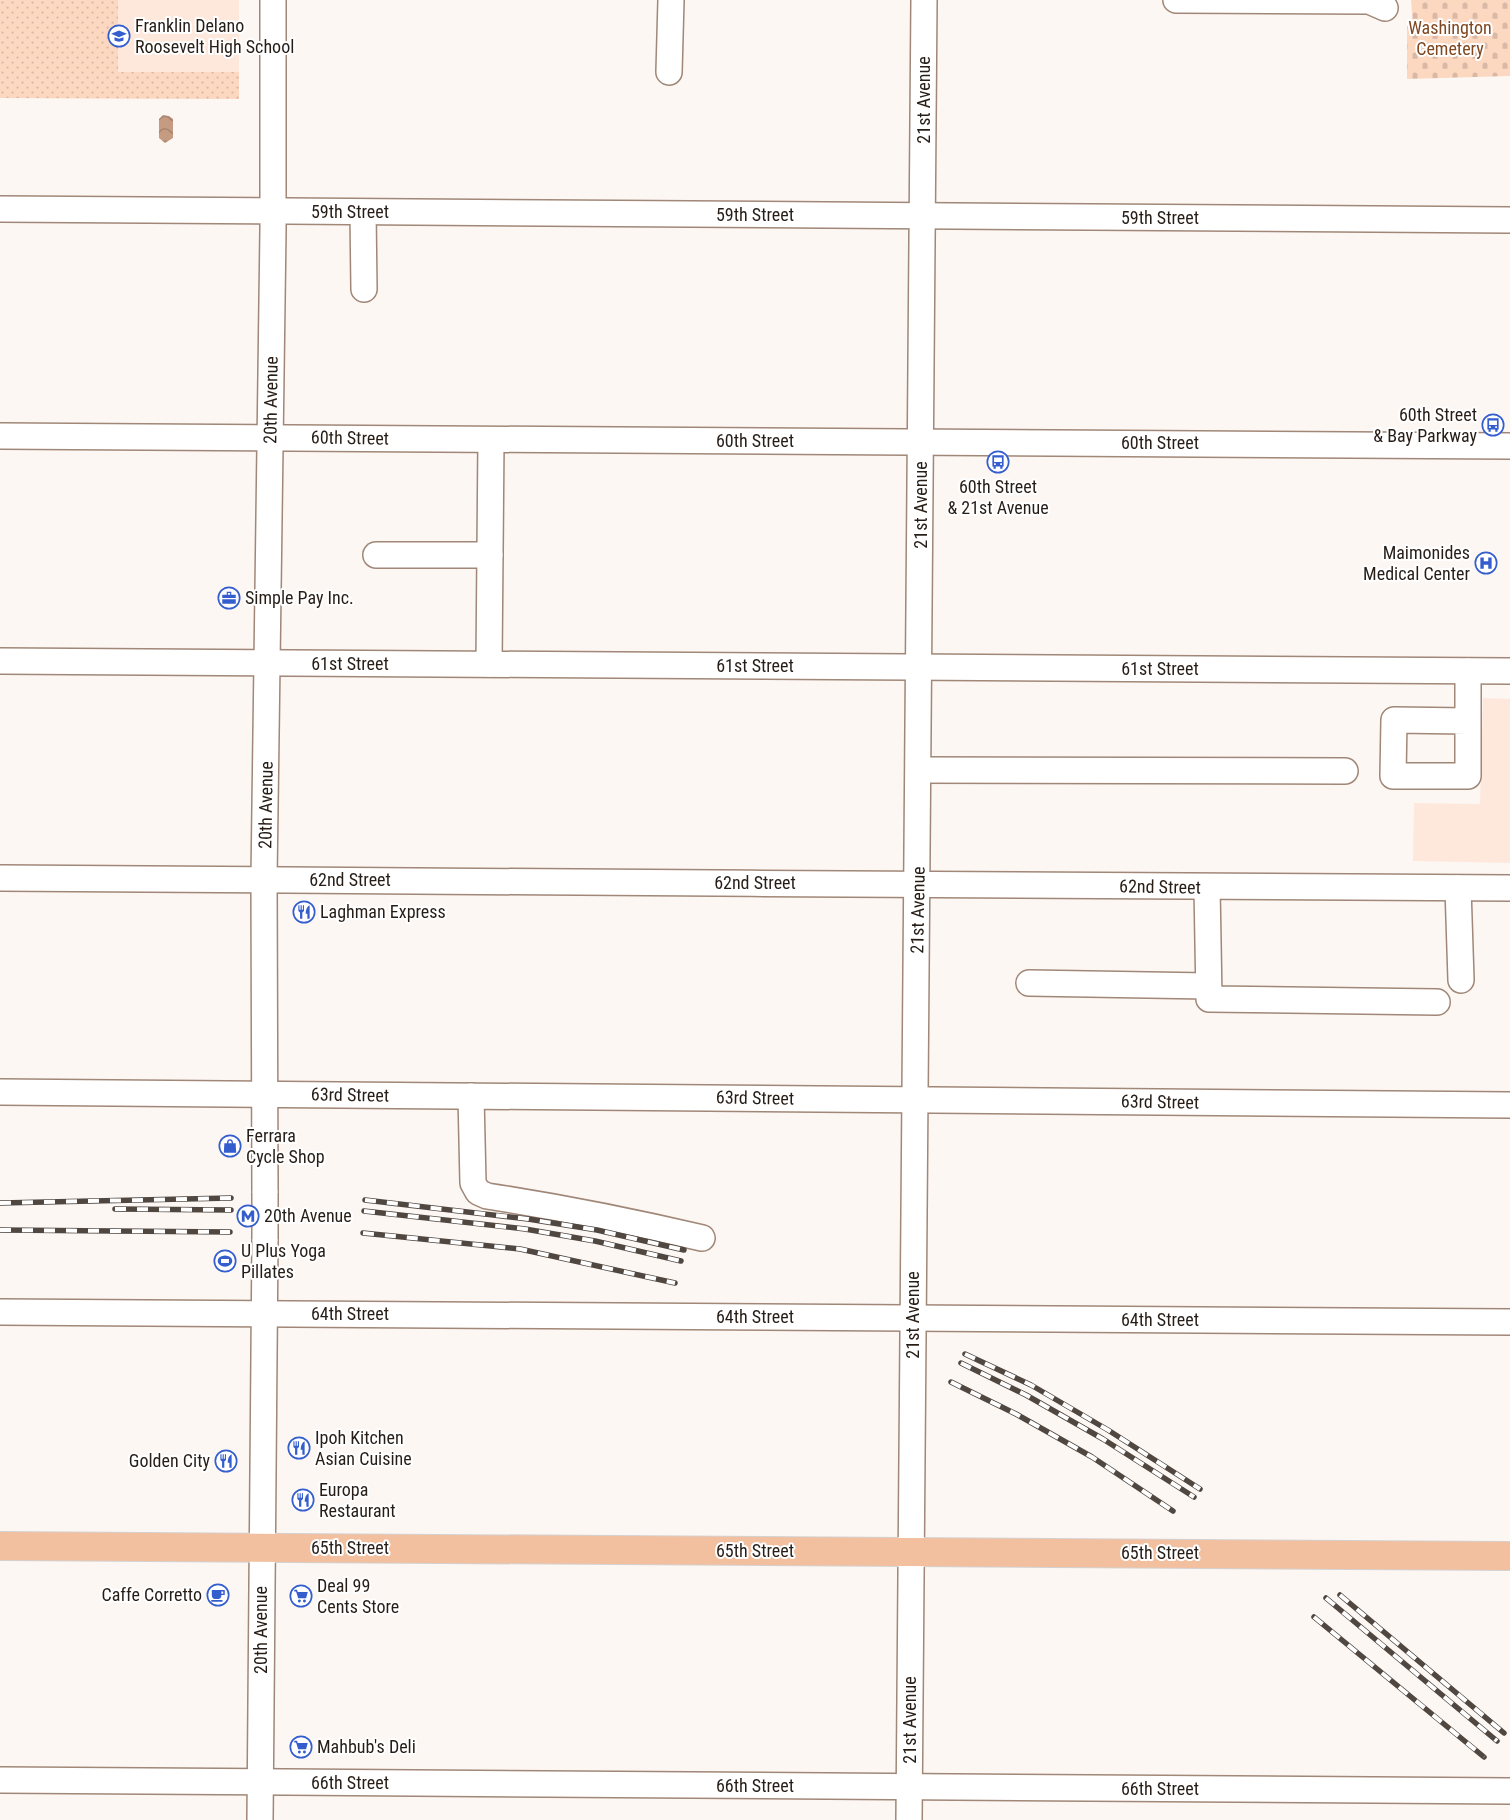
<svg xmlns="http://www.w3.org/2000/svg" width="1510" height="1820" font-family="'Roboto Condensed',sans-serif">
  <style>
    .built { fill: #fee8dc }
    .grass { fill: url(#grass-dots) }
    .cemetery { fill: url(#cemetery-stones) }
    .water { fill: url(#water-waves) }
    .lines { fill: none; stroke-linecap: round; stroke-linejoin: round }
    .minor-casing { stroke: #a08777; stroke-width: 28 }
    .major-casing { stroke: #d4d2d1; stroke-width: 30 }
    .minor { stroke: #fff; stroke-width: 25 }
    .major { stroke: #f2bf9f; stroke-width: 28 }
    .rail-casing { stroke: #504741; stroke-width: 5.5 }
    .rail { stroke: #fff; stroke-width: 4; stroke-dasharray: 11; stroke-linecap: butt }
    .minor-bridge-casing { stroke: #a08777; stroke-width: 28; stroke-linecap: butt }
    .minor-bridge { stroke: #fff; stroke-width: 25 }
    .labels { text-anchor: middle; stroke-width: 4; stroke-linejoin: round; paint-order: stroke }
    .poi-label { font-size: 18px; fill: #271d17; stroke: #fff; text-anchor: start }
    .park-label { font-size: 18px; fill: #7f4720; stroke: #fff }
    .street-label { font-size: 18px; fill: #271d17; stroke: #fff }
  </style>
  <defs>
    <pattern id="grass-dots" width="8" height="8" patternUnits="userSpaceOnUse" patternTransform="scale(1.25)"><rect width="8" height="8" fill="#fdd8c1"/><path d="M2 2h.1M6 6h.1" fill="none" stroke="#d9b9a5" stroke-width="1.8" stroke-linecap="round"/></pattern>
    <pattern id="cemetery-stones" width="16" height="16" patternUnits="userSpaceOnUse" patternTransform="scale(1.25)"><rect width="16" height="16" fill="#fdd8c1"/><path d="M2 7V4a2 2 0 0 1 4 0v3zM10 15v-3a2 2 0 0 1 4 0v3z" fill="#d9b9a5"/></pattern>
    <pattern id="water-waves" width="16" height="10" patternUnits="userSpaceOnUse" patternTransform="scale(1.25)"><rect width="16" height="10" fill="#c59b81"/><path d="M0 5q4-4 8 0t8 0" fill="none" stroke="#a07e69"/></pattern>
  </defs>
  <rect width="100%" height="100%" fill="#fdf7f4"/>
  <!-- built -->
  <g class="built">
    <polygon points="0,0 239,0 239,99 0,98"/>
    <polygon points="1483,698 1510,699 1510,863 1413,861 1414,803 1480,804"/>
  </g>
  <!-- grass -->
  <polygon class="grass" points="0,0 118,0 118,72 239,72 239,99 0,98"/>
  <!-- cemetery -->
  <polygon class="cemetery" points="1411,0 1510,0 1510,76 1407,79 1407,26 1413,26"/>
  <!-- water -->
  <polygon class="water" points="163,115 169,116 173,119 173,138 165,143 159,138 159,119"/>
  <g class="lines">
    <!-- minor casing -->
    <g class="minor-casing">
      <g id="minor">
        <polyline points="1176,0 1369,1 1385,8"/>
        <polyline points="669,72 671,0"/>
        <polyline points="0,209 1510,220"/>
        <polyline points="363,212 364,289"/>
        <polyline points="0,436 1510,446"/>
        <polyline points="376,555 490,555"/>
        <polyline points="0,661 1510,671"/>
        <polyline points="489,664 491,440"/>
        <polyline points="1468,671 1468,776 1393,776 1394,720 1468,721"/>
        <polyline points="919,770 1345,771"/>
        <path d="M0 878C503 880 1007 887 1510 888"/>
        <polyline points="1207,887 1209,999 1437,1002"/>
        <polyline points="1458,888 1461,980"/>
        <polyline points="1029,983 1208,986"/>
        <polyline points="0,1092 1510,1105"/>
        <path d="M471 1096 473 1183 478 1192 487 1196C559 1207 630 1221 702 1238"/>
        <polyline points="265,1193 264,879 273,229 273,0"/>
        <polyline points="0,1312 1510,1322"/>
        <polyline points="0,1780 1510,1791"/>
        <polyline points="260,1820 265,1239"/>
        <polyline points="909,1820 924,0"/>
      </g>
    </g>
    <!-- major casing -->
    <g class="major-casing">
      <polyline id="major" points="0,1546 1510,1556"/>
    </g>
    <!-- minor -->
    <use href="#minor" class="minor"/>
    <!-- major -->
    <use href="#major" class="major"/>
    <!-- rail casing -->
    <g class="rail-casing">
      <g id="rail">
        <polyline points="365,1200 528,1219 597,1230 684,1250"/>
        <polyline points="0,1203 231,1198"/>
        <polyline points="115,1209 231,1210"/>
        <polyline points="364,1211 525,1229 595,1241 681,1261"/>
        <polyline points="0,1230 230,1232"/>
        <polyline points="363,1233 520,1249 675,1283"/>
        <polyline points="965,1354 1031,1385 1108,1430 1200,1489"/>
        <polyline points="961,1363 1026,1395 1103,1439 1194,1497"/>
        <polyline points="951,1382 1016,1414 1092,1457 1173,1511"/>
        <polyline points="1340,1595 1504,1733"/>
        <polyline points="1326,1598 1497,1741"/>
        <polyline points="1314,1617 1484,1757"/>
      </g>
    </g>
    <!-- rail -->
    <use href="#rail" class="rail"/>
    <!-- minor-bridge casing -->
    <g class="minor-bridge-casing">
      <polyline id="minor-bridge" points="265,1193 265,1239"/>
    </g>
    <!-- minor-bridge -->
    <use href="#minor-bridge" class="minor-bridge"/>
  </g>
  <!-- icons -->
  <defs>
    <g id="school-ring" transform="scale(1.125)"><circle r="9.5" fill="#fff" stroke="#345ece" stroke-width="1.5"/><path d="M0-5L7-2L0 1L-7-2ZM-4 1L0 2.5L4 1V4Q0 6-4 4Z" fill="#345ece"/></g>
    <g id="bus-ring" transform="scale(1.125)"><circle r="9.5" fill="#fff" stroke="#345ece" stroke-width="1.5"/><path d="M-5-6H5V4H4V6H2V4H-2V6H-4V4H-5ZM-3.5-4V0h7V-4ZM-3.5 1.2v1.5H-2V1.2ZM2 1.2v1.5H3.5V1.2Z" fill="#345ece"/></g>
    <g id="hospital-ring" transform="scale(1.125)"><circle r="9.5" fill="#fff" stroke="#345ece" stroke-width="1.5"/><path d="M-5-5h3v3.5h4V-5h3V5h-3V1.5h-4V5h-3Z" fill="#345ece"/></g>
    <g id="office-ring" transform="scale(1.125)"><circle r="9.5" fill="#fff" stroke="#345ece" stroke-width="1.5"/><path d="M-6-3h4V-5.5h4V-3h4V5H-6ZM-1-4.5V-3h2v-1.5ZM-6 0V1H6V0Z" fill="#345ece"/></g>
    <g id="restaurant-ring" transform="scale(1.125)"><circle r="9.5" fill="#fff" stroke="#345ece" stroke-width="1.5"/><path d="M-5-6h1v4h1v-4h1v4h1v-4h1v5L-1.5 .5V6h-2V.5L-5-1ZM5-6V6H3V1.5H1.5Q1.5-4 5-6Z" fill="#345ece"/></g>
    <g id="shop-ring" transform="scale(1.125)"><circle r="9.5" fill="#fff" stroke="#345ece" stroke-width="1.5"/><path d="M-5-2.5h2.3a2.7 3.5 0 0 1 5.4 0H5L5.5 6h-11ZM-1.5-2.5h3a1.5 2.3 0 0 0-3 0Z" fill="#345ece"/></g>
    <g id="metro-ring" transform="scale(1.125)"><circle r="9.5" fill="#fff" stroke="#345ece" stroke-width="1.5"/><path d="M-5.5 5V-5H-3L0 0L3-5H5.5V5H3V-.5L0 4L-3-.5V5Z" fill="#345ece"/></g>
    <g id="stadium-ring" transform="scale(1.125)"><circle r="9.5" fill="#fff" stroke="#345ece" stroke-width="1.5"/><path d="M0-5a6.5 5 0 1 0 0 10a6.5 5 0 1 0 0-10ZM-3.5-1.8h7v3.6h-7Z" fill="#345ece"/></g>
    <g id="cafe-ring" transform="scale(1.125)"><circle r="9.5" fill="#fff" stroke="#345ece" stroke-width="1.5"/><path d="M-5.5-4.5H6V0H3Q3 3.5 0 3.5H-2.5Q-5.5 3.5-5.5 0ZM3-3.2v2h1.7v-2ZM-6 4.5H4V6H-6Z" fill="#345ece"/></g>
    <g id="supermarket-ring" transform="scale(1.125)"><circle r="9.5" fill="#fff" stroke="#345ece" stroke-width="1.5"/><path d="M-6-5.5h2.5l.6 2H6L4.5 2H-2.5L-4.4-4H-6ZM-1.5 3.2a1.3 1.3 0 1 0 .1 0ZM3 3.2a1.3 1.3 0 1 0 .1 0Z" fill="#345ece"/></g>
  </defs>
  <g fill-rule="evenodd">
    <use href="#school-ring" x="119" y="36"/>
    <use href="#bus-ring" x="1493" y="425"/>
    <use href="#bus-ring" x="998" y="462"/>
    <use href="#hospital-ring" x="1486" y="563"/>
    <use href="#office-ring" x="229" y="598"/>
    <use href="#restaurant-ring" x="304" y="912"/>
    <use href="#shop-ring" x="230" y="1146"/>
    <use href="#metro-ring" x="248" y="1216"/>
    <use href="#stadium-ring" x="225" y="1261"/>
    <use href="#restaurant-ring" x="299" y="1448"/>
    <use href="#restaurant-ring" x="226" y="1461"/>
    <use href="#restaurant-ring" x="303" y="1500"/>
    <use href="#cafe-ring" x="218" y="1595"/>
    <use href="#supermarket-ring" x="301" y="1596"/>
    <use href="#supermarket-ring" x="301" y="1747"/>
  </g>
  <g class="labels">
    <!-- poi labels -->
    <g class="poi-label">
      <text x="135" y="32">Franklin Delano<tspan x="135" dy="21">Roosevelt High School</tspan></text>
      <text x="1477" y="421" text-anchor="end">60th Street<tspan x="1477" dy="21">&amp; Bay Parkway</tspan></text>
      <text x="998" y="493" text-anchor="middle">60th Street<tspan x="998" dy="21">&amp; 21st Avenue</tspan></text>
      <text x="1470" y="559" text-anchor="end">Maimonides<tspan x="1470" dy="21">Medical Center</tspan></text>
      <text x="245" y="604">Simple Pay Inc.</text>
      <text x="320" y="918">Laghman Express</text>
      <text x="246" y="1142">Ferrara<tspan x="246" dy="21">Cycle Shop</tspan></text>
      <text x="264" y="1222">20th Avenue</text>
      <text x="241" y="1257">U Plus Yoga<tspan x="241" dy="21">Pillates</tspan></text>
      <text x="315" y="1444">Ipoh Kitchen<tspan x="315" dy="21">Asian Cuisine</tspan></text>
      <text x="210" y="1467" text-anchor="end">Golden City</text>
      <text x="319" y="1496">Europa<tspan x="319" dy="21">Restaurant</tspan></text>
      <text x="317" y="1592">Deal 99<tspan x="317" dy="21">Cents Store</tspan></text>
      <text x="202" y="1601" text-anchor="end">Caffe Corretto</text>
      <text x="317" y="1753">Mahbub's Deli</text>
    </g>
    <!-- park labels -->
    <g class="park-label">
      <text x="1450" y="34">Washington<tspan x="1450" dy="21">Cemetery</tspan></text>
    </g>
    <!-- street labels -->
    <g class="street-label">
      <text transform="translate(924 100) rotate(-90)" y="6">21st Avenue</text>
      <text x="350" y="218">59th Street</text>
      <text x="755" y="221">59th Street</text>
      <text x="1160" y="224">59th Street</text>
      <text transform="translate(271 400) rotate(-89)" y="6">20th Avenue</text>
      <text transform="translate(350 438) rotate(1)" y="6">60th Street</text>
      <text x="755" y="447">60th Street</text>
      <text x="1160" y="449">60th Street</text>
      <text transform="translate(921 505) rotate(-90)" y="6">21st Avenue</text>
      <text x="350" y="670">61st Street</text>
      <text x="755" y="672">61st Street</text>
      <text x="1160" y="675">61st Street</text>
      <text transform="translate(266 805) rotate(-89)" y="6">20th Avenue</text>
      <text x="350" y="886">62nd Street</text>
      <text x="755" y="889">62nd Street</text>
      <text transform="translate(1160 887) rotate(1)" y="6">62nd Street</text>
      <text transform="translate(918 910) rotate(-89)" y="6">21st Avenue</text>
      <text transform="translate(350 1095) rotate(1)" y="6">63rd Street</text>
      <text transform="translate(755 1098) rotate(1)" y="6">63rd Street</text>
      <text transform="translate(1160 1102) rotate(1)" y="6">63rd Street</text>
      <text x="350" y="1320">64th Street</text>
      <text transform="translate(913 1315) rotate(-90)" y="6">21st Avenue</text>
      <text x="755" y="1323">64th Street</text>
      <text x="1160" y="1326">64th Street</text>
      <text x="350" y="1554">65th Street</text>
      <text x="755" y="1557">65th Street</text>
      <text x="1160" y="1559">65th Street</text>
      <text transform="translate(261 1630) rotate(-90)" y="6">20th Avenue</text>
      <text transform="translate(910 1720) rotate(-90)" y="6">21st Avenue</text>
      <text x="350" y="1789">66th Street</text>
      <text x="755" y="1792">66th Street</text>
      <text x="1160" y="1795">66th Street</text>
    </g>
  </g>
</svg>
